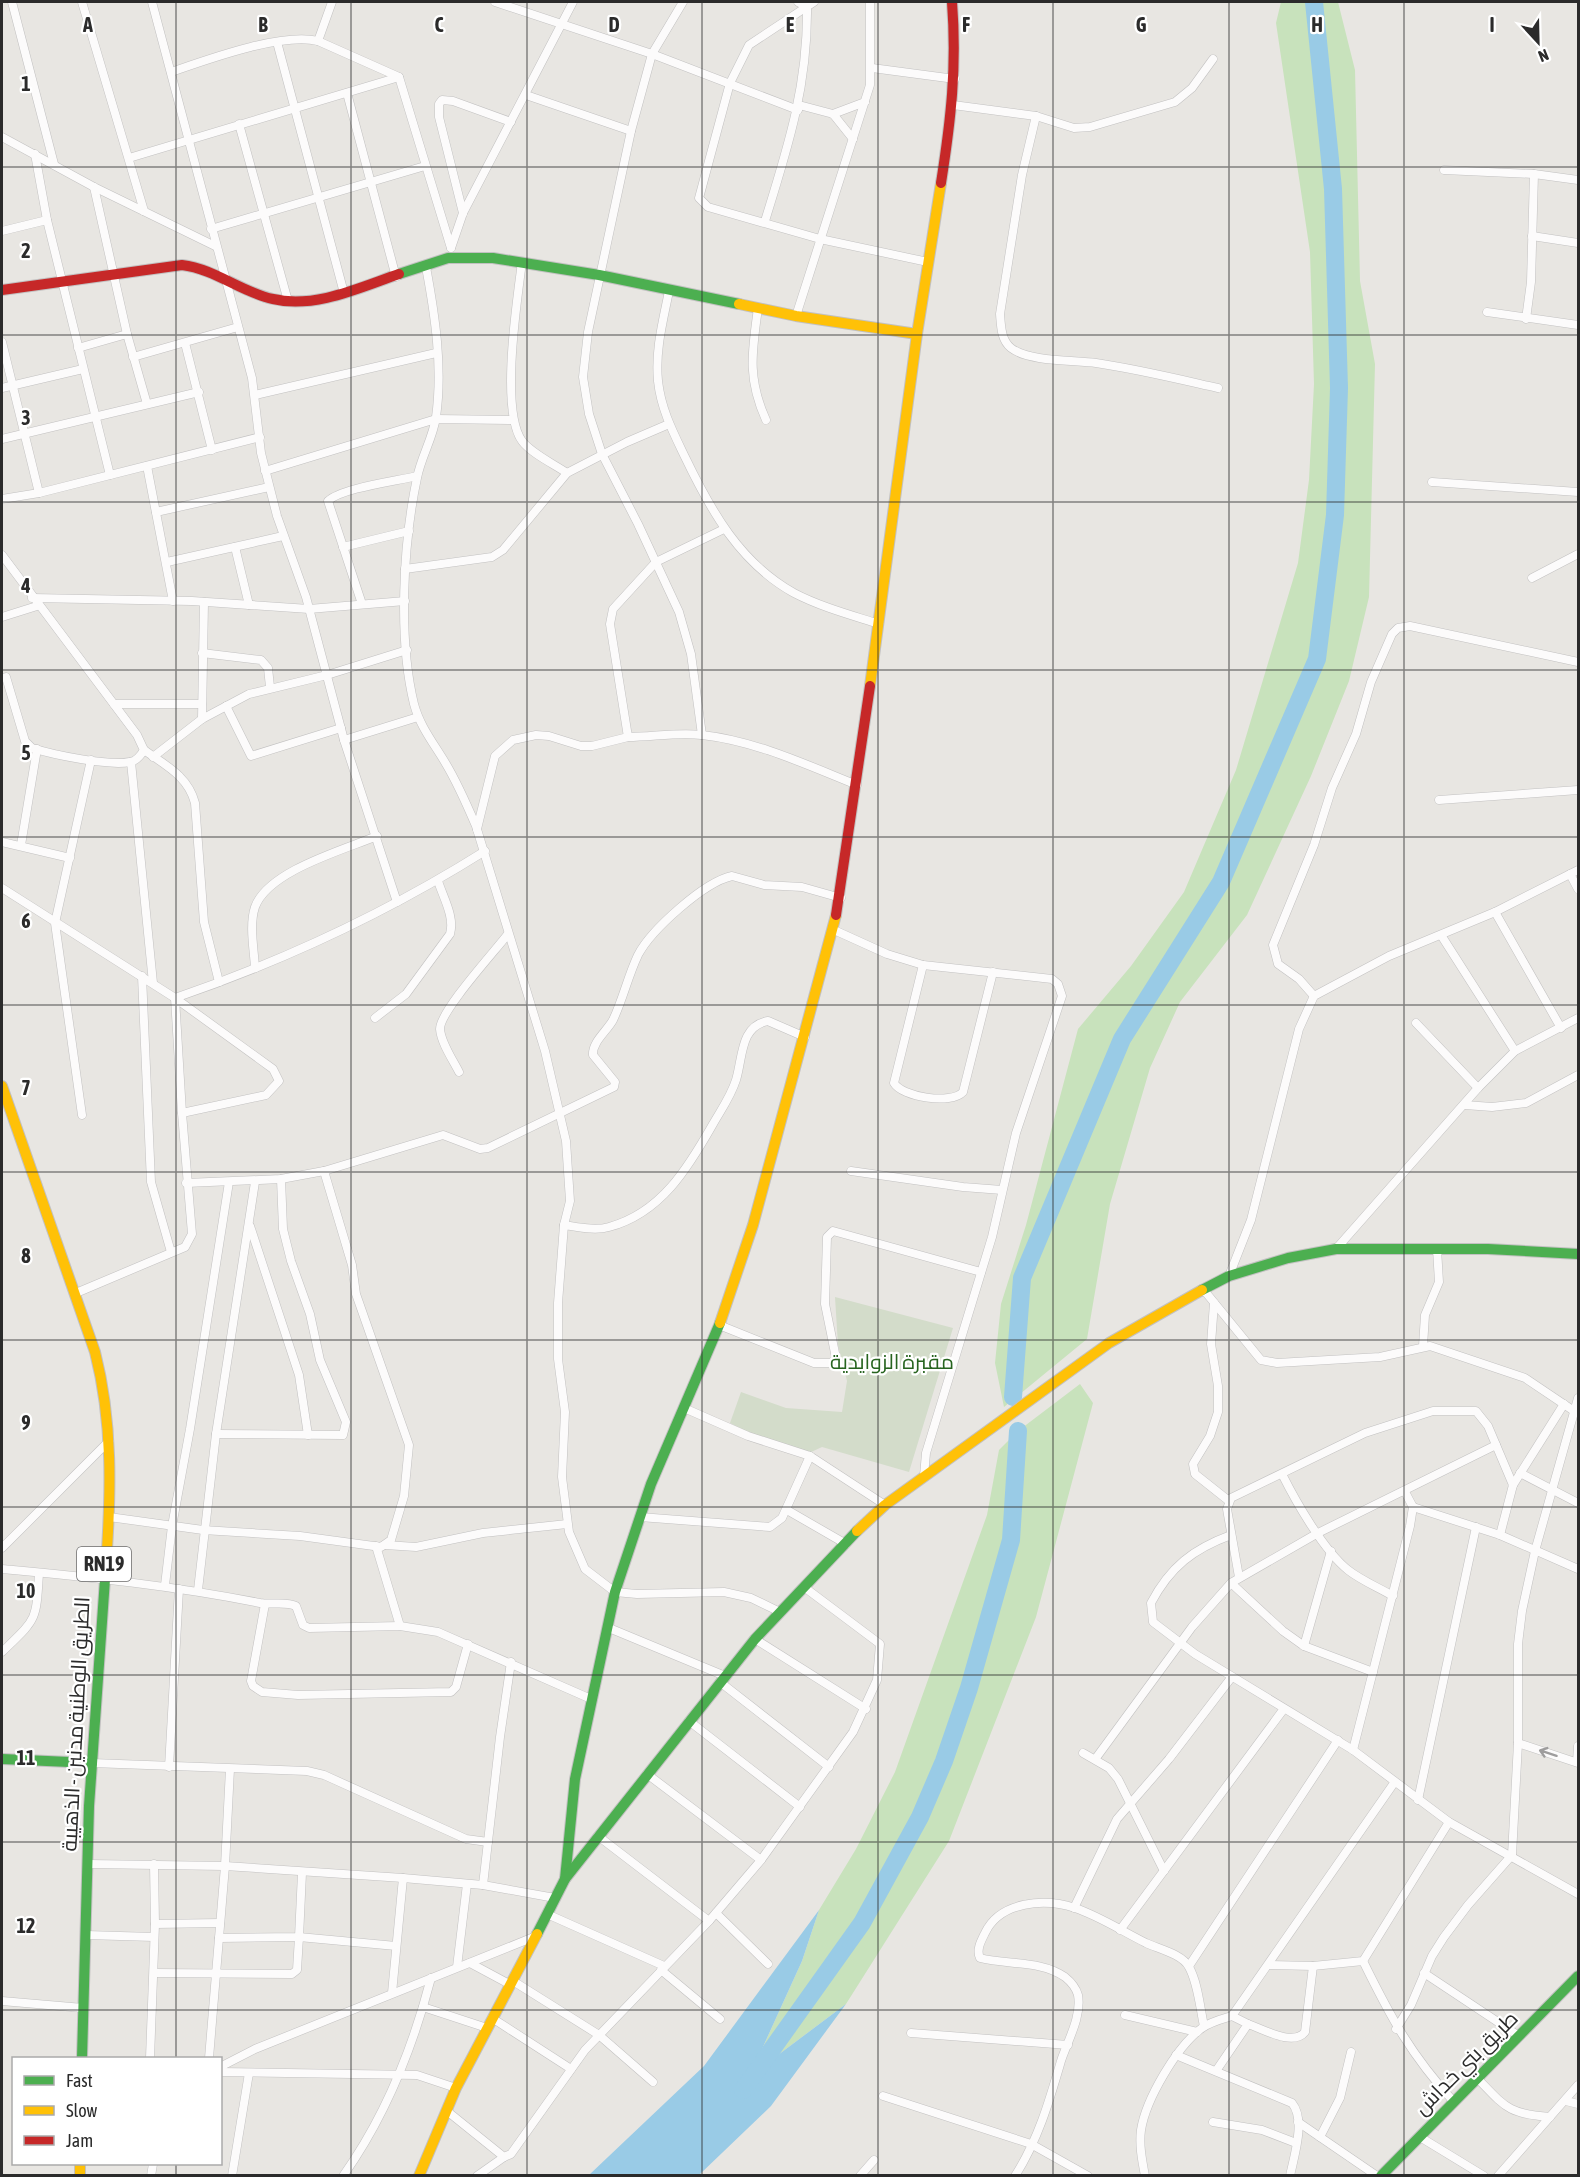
<svg xmlns="http://www.w3.org/2000/svg" width="1580" height="2177" font-family="'Asap Condensed',Cairo,sans-serif">
  <style>
    .green { fill: #c8e2bc }
    .cemetery { fill: #d3dcca }
    .water { fill: #99cbe6 }
    .lines { fill: none; stroke-linecap: round; stroke-linejoin: round }
    .river { stroke: #99cbe6; stroke-width: 18 }
    .street-casing { stroke: #c2c1c1; stroke-width: 9 }
    .fast-casing { stroke: #c2c1c1; stroke-width: 12 }
    .slow-casing { stroke: #c2c1c1; stroke-width: 12 }
    .jam-casing { stroke: #c2c1c1; stroke-width: 12 }
    .street { stroke: #fcfbfb; stroke-width: 8 }
    .fast { stroke: #4caf50; stroke-width: 10 }
    .slow { stroke: #ffc107; stroke-width: 10 }
    .jam { stroke: #c62828; stroke-width: 10 }
    .oneway { stroke: #9e9d9d }
    .grid { fill: none; stroke: #2b2b2b; stroke-width: 1.5; stroke-opacity: 0.55 }
    .labels { text-anchor: middle; stroke-width: 4.5; stroke-linejoin: round; paint-order: stroke }
    .shield { fill: #fff; stroke: #6b6b6b; stroke-width: 1.5 }
    .shield-label { font-size: 20px; font-weight: bold; fill: #2b2b2b }
    .park-label { font-size: 21px; fill: #27641f; stroke: #fff }
    .street-label { font-size: 21px; fill: #2b2b2b; stroke: #fff }
    .grid-label { font-size: 20px; text-anchor: middle; font-weight: bold; fill: #2b2b2b; stroke: #fff; stroke-width: 4.5; stroke-linejoin: round; paint-order: stroke }
  </style>
  <rect width="100%" height="100%" fill="#e8e6e2"/>
  <!-- green -->
  <g class="green">
    <polygon points="1281,2 1338,2 1355,70 1360,281 1375,364 1369,597 1349,681 1311,776 1247,915 1180,1002 1150,1068 1110,1204 1087,1339 1004,1407 995,1363 1001,1304 1026,1225 1078,1029 1131,966 1184,892 1236,770 1298,563 1309,480 1314,384 1310,252 1276,23"/>
    <polygon points="1080,1384 1093,1403 1036,1617 949,1841 846,2004 758,2070 762,2049 802,1961 819,1910 856,1849 895,1772 987,1515 999,1450 1018,1431"/>
  </g>
  <!-- cemetery -->
  <polygon class="cemetery" points="835,1297 953,1328 909,1472 822,1447 809,1453 761,1439 730,1423 741,1392 786,1408 842,1412 847,1381 838,1345"/>
  <!-- water -->
  <polygon class="water" points="819,1910 802,1961 762,2049 758,2070 846,2004 771,2106 699,2175 589,2175 704,2066"/>
  <g class="lines">
    <!-- river -->
    <g class="river">
      <polyline points="1013,1397 1022,1278 1122,1039 1221,882 1317,659 1335,515 1339,388 1333,189 1314,2"/>
      <polyline points="743,2090 862,1923 920,1817 944,1761 969,1688 1011,1540 1018,1431"/>
    </g>
    <!-- street casing -->
    <g class="street-casing">
      <g id="street">
        <polyline points="12,2 54,164"/>
        <polyline points="82,2 144,211"/>
        <polyline points="152,2 252,378 261,453 277,516 306,597 344,740 397,902"/>
        <polyline points="495,2 652,54 798,110"/>
        <polyline points="683,2 652,54 631,131 588,332 583,377 589,414 602,454 638,524 679,612 691,654 702,735"/>
        <polyline points="814,2 749,45 730,83 699,198 708,207 820,239 928,262"/>
        <polyline points="318,41 332,2"/>
        <polyline points="277,42 344,293"/>
        <polyline points="872,68 955,79"/>
        <path d="M171 72C206 60 282 32 318 41L399 77 451 248"/>
        <polyline points="347,93 396,277"/>
        <polyline points="526,95 631,131"/>
        <polyline points="799,105 833,114 853,139"/>
        <polyline points="953,105 1036,116 1074,128 1090,127 1175,102 1192,88 1213,59"/>
        <polyline points="833,114 865,102"/>
        <path d="M1036 116 1022 175 1000 314C1001 326 1001 340 1011 348 1029 362 1074 360 1096 363 1137 369 1178 379 1218 388"/>
        <polyline points="239,124 288,301"/>
        <polyline points="2,137 94,187 215,246"/>
        <polyline points="35,154 47,220 110,475"/>
        <polyline points="129,158 399,77"/>
        <polyline points="1444,170 1534,174 1578,180"/>
        <polyline points="94,187 127,334 147,404"/>
        <polyline points="463,213 439,117 439,104 442,100 453,101 511,122"/>
        <path d="M765 221C788 147 808 85 807 7L798 2"/>
        <polyline points="211,229 425,166"/>
        <polyline points="2,231 47,220"/>
        <polyline points="1532,236 1578,243"/>
        <polyline points="451,248 463,213 573,2"/>
        <path d="M522 262C517 301 500 410 522 441 532 454 554 464 567 473"/>
        <path d="M426 267C435 315 443 368 436 417 433 438 421 457 417 478 403 544 398 639 414 704 420 727 435 745 446 764 458 784 467 805 476 826L545 1051 566 1141 570 1201 564 1225 558 1303V1359L565 1412 562 1477 569 1532 585 1569 615 1592 637 1594 724 1592 751 1598 780 1612"/>
        <path d="M669 291C663 321 655 350 658 381 661 409 673 432 685 457 711 511 740 563 794 593 821 607 851 615 879 624"/>
        <path d="M758 308C752 352 747 378 766 420"/>
        <polyline points="1487,312 1578,325"/>
        <polyline points="796,316 870,85 870,2"/>
        <polyline points="1526,319 1531,282 1534,174"/>
        <polyline points="2,342 39,493"/>
        <polyline points="185,343 212,450"/>
        <polyline points="78,348 127,334"/>
        <polyline points="133,357 238,327"/>
        <polyline points="2,388 83,369"/>
        <polyline points="255,395 436,353"/>
        <polyline points="2,439 199,392"/>
        <polyline points="147,466 173,601"/>
        <polyline points="265,471 436,419 513,420"/>
        <polyline points="1432,482 1578,492"/>
        <polyline points="2,499 39,493 260,437"/>
        <polyline points="156,512 269,487"/>
        <path d="M724 529 656 562 613 609 610 624 628 737C652 737 678 732 702 735 756 741 807 765 857 785"/>
        <polyline points="235,547 249,605"/>
        <polyline points="343,547 409,531"/>
        <path d="M2 555 137 735 144 750C141 755 137 761 130 762 108 766 54 755 32 748L25 741 6 677"/>
        <polyline points="167,562 283,536"/>
        <polyline points="405,569 492,557 503,550 567,473 627,442 669,424"/>
        <polyline points="1532,578 1578,554"/>
        <polyline points="32,598 192,601 309,609 405,601"/>
        <path d="M362 604 328 501C341 488 397 481 417 476"/>
        <polyline points="2,617 37,606"/>
        <polyline points="202,653 261,660 268,668 270,687"/>
        <polyline points="114,704 202,704"/>
        <polyline points="226,706 251,756 341,728"/>
        <polyline points="202,719 204,602"/>
        <polyline points="344,740 418,717"/>
        <path d="M144 750C165 765 188 776 195 803L204 922 219 982"/>
        <polyline points="153,757 202,719 249,694 327,675 407,650"/>
        <polyline points="131,762 153,983"/>
        <polyline points="1439,800 1578,790"/>
        <polyline points="477,829 495,756 513,740 536,735 549,736 581,746 592,746 628,737"/>
        <polyline points="2,842 70,858"/>
        <polyline points="21,845 37,749"/>
        <polyline points="1570,874 1578,889"/>
        <path d="M2 888 175 998C283 961 388 912 485 851"/>
        <polyline points="1495,912 1561,1028"/>
        <polyline points="834,930 887,954 923,965 1052,979 1058,984 1062,996 1016,1133 992,1237 926,1453 924,1476"/>
        <polyline points="1441,935 1515,1051"/>
        <path d="M923 965 894 1083C902 1097 951 1105 963 1092L993 972"/>
        <path d="M255 968C254 949 249 925 255 907 268 871 343 850 377 836"/>
        <polyline points="142,976 151,1182 171,1252"/>
        <polyline points="1314,996 1299,979 1278,964 1273,945 1314,845 1332,788 1356,734 1371,682 1392,634 1398,628 1410,626 1578,662"/>
        <polygon points="175,998 273,1069 279,1081 266,1095 182,1113"/>
        <path d="M375 1018 406 994 450 934C455 917 443 897 438 881"/>
        <polyline points="1416,1023 1478,1088"/>
        <path d="M459 1072C453 1060 441 1043 440 1029 440 1011 495 951 508 934"/>
        <polyline points="1465,1105 1492,1107 1526,1103 1578,1075"/>
        <polyline points="82,1115 55,923 91,760"/>
        <polyline points="851,1171 963,1187 1002,1190"/>
        <path d="M186 1183 281 1179 324 1171 443 1135 480 1149 488 1148 614 1087 615 1082 593 1055C592 1042 607 1031 613 1020 623 999 628 976 638 955 651 930 704 882 732 876L764 885 802 887 841 898"/>
        <path d="M564 1225C578 1227 595 1231 609 1227 661 1213 688 1168 713 1124 721 1110 731 1096 736 1080 743 1057 740 1026 768 1021L805 1037"/>
        <polyline points="250,1226 299,1375 308,1435"/>
        <polyline points="1336,1249 1478,1088 1515,1051 1578,1018"/>
        <polyline points="1229,1276 1251,1220 1299,1029 1314,996 1389,956 1495,912 1578,870"/>
        <polyline points="1203,1289 1261,1360 1277,1363 1380,1357 1430,1346 1525,1378 1574,1411"/>
        <polyline points="76,1293 185,1247 192,1234 182,1113"/>
        <polyline points="1214,1303 1211,1344 1218,1386 1218,1412 1210,1436 1193,1464 1195,1474 1229,1501"/>
        <polyline points="719,1325 814,1363 832,1363 836,1358 825,1304 827,1237 833,1231 981,1272"/>
        <polyline points="1423,1346 1425,1315 1439,1282 1437,1249"/>
        <polyline points="684,1408 748,1436 810,1456 885,1505"/>
        <polyline points="216,1434 343,1435 346,1422 320,1360 310,1314 291,1261 283,1229 281,1179"/>
        <polyline points="1520,1473 1578,1503"/>
        <path d="M1282 1474C1296 1502 1324 1551 1348 1570 1362 1581 1378 1587 1393 1596"/>
        <polyline points="1513,1485 1564,1404"/>
        <polyline points="1413,1507 1500,1535 1578,1569"/>
        <polyline points="787,1510 846,1544"/>
        <polyline points="109,1517 203,1530 300,1536 381,1547 391,1540 404,1496 409,1445 356,1294 352,1265 324,1171"/>
        <polyline points="640,1517 770,1527 782,1518 810,1456"/>
        <path d="M1231 1535C1193 1549 1170 1567 1151 1603L1153 1622 1195 1654 1353 1750 1449 1822 1578 1894"/>
        <polyline points="385,1545 416,1547 483,1533 567,1524"/>
        <polyline points="376,1546 400,1626"/>
        <polyline points="2,1548 109,1441"/>
        <path d="M2 1569C89 1577 175 1586 260 1603 272 1605 286 1601 296 1606L303 1625 309 1628 400 1626 438 1632 591 1699"/>
        <polyline points="1239,1577 1227,1509 1231,1498 1365,1433 1433,1411 1476,1411 1488,1426 1513,1485 1500,1535"/>
        <polyline points="1231,1583 1283,1631 1304,1646 1373,1672"/>
        <polyline points="165,1585 172,1526 190,1429 229,1182"/>
        <polyline points="198,1590 216,1434 255,1182"/>
        <polyline points="265,1604 251,1681 253,1686 262,1692 298,1695 451,1692 456,1687 468,1644"/>
        <polyline points="609,1628 725,1676"/>
        <polyline points="755,1639 866,1709"/>
        <polyline points="1304,1646 1331,1551"/>
        <path d="M2 1652C37 1618 36 1622 39 1573"/>
        <polyline points="720,1682 829,1767"/>
        <polyline points="689,1721 800,1807"/>
        <polyline points="1518,1743 1578,1763"/>
        <polyline points="1353,1750 1410,1526 1413,1507 1405,1492"/>
        <polyline points="1083,1753 1109,1768 1118,1779 1164,1871"/>
        <polyline points="1096,1758 1192,1627 1231,1583 1318,1533 1496,1445"/>
        <polyline points="1577,1762 1578,1746"/>
        <polyline points="92,1763 307,1771 324,1775 466,1839 488,1842"/>
        <polyline points="169,1767 179,1589"/>
        <polyline points="647,1774 761,1860"/>
        <polyline points="1418,1800 1476,1527"/>
        <polyline points="89,1864 225,1866 403,1878 483,1885 555,1898"/>
        <polyline points="483,1885 500,1737 511,1662"/>
        <polyline points="1074,1908 1117,1819 1169,1759 1231,1678"/>
        <polyline points="716,1913 768,1964"/>
        <polyline points="547,1914 664,1966"/>
        <polyline points="709,1921 761,1860 853,1732 877,1680 880,1644 804,1587"/>
        <polyline points="155,1924 220,1923"/>
        <polyline points="1120,1930 1283,1710"/>
        <polyline points="86,1935 154,1937"/>
        <polyline points="219,1938 299,1937 302,1873"/>
        <path d="M1363 1961C1391 2018 1411 2055 1454 2102"/>
        <polyline points="470,1963 511,1985"/>
        <polyline points="1269,1965 1313,1966 1363,1961 1449,1822"/>
        <polyline points="1189,1966 1338,1740"/>
        <polyline points="457,1967 467,1884"/>
        <polyline points="661,1970 720,2019"/>
        <polyline points="154,1973 292,1974 297,1970 299,1937 396,1946"/>
        <polyline points="1424,1973 1519,2036"/>
        <polyline points="513,1981 599,2035 653,2082"/>
        <polyline points="392,1993 403,1878"/>
        <polyline points="2,2001 83,2008"/>
        <polyline points="423,2007 487,2028"/>
        <polyline points="1125,2015 1197,2032"/>
        <polyline points="1232,2016 1394,1783"/>
        <polyline points="492,2018 571,2069"/>
        <path d="M1248 2024C1263 2029 1293 2047 1305 2032L1313 1966"/>
        <polyline points="1396,2029 1411,2005 1432,1956 1444,1937 1468,1905 1512,1855 1518,1743 1518,1644 1522,1611 1535,1551 1578,1398"/>
        <polyline points="911,2033 1068,2045"/>
        <path d="M1176 2055 1292 2103C1306 2120 1294 2156 1290 2176"/>
        <polyline points="150,2058 155,1924 154,1864"/>
        <polyline points="209,2058 225,1866 230,1769"/>
        <polyline points="220,2067 255,2049 534,1937"/>
        <polyline points="220,2072 417,2075 456,2088"/>
        <path d="M1478 2079C1506 2108 1509 2114 1550 2117"/>
        <polyline points="883,2096 1031,2144 1088,2176"/>
        <polyline points="1566,2101 1578,2104"/>
        <polyline points="447,2111 504,2157 511,2154 585,2050 709,1921 598,1836"/>
        <polyline points="1213,2122 1262,2130 1296,2143"/>
        <polyline points="1298,2122 1377,2176"/>
        <polyline points="1320,2137 1340,2098 1351,2052"/>
        <polyline points="1420,2137 1484,2176"/>
        <polyline points="151,2176 153,2164"/>
        <polyline points="232,2176 249,2073"/>
        <path d="M343 2176C385 2117 413 2047 431 1978"/>
        <polyline points="477,2176 504,2157"/>
        <polyline points="860,2176 874,2160"/>
        <path d="M1015 2176C1038 2140 1049 2102 1061 2061 1067 2042 1082 2017 1078 1995 1076 1988 1070 1981 1065 1977 1041 1960 1007 1965 980 1958 976 1950 981 1941 985 1933 1000 1901 1045 1898 1075 1908 1099 1916 1122 1931 1146 1943 1159 1949 1182 1954 1189 1967 1198 1983 1200 2008 1204 2026"/>
        <path d="M1145 2176C1142 2160 1139 2145 1141 2130 1146 2099 1177 2046 1202 2028 1210 2022 1222 2019 1232 2016L1248 2024 1216 2071"/>
        <polyline points="1498,2176 1578,2085"/>
      </g>
    </g>
    <!-- fast casing -->
    <g class="fast-casing">
      <g id="fast">
        <polyline points="399,274 448,258 493,258 599,275 739,304"/>
        <polyline points="1202,1290 1229,1276 1288,1258 1336,1249 1488,1249 1578,1254"/>
        <polyline points="2,1759 92,1763"/>
        <polyline points="565,1879 575,1779 615,1592 651,1484 720,1323"/>
        <polyline points="537,1934 565,1879 755,1639 857,1531"/>
        <polyline points="82,2058 89,1806 106,1565"/>
        <polyline points="1381,2176 1578,1976"/>
      </g>
    </g>
    <!-- slow casing -->
    <g class="slow-casing">
      <g id="slow">
        <polyline points="739,304 796,316 917,334"/>
        <polyline points="870,686 917,334 941,183"/>
        <path d="M2 1086 95 1352C113 1422 111 1493 106 1565"/>
        <polyline points="720,1323 753,1225 836,915"/>
        <polyline points="857,1531 885,1505 1109,1343 1202,1290"/>
        <polyline points="80,2164 80,2176"/>
        <polyline points="419,2176 456,2088 537,1934"/>
      </g>
    </g>
    <!-- jam casing -->
    <g class="jam-casing">
      <g id="jam">
        <path d="M941 183C951 119 957 67 952 2"/>
        <path d="M2 290 182 265C215 269 241 292 273 299 315 309 361 287 399 274"/>
        <polyline points="836,915 870,686"/>
      </g>
    </g>
    <!-- street -->
    <use href="#street" class="street"/>
    <!-- fast -->
    <use href="#fast" class="fast"/>
    <!-- slow -->
    <use href="#slow" class="slow"/>
    <!-- jam -->
    <use href="#jam" class="jam"/>
  </g>
  <!-- one-way arrows -->
  <defs><path id="oneway-shaft" d="M-6 0H5M1.5-3L5.5 0L1.5 3" fill="none" stroke-width="1.6" stroke-linecap="round" stroke-linejoin="round" transform="scale(1.5)"/></defs>
  <use class="oneway" href="#oneway-shaft" transform="translate(1548 1753) rotate(-162)"/>
  <!-- grid -->
  <path class="grid" d="M176 2V2058M351 2V2176M527 2V2176M702 2V2176M878 2V2176M1053 2V2176M1229 2V2176M1404 2V2176M2 167H1578M2 335H1578M2 502H1578M2 670H1578M2 837H1578M2 1005H1578M2 1172H1578M2 1340H1578M2 1507H1578M2 1675H1578M2 1842H1578M2 2010H1578M176 2164V2176"/>
  <g class="labels">
    <!-- shield labels -->
    <rect class="shield" x="77" y="1547" width="54" height="34" rx="4.5"/>
    <g class="shield-label">
      <text x="104" y="1571">RN19</text>
    </g>
    <!-- park labels -->
    <g class="park-label">
      <text x="892" y="1369">مقبرة الزوايدية</text>
    </g>
    <!-- street labels -->
    <g class="street-label">
      <text transform="translate(76 1724) rotate(-87)" y="7">الطريق الوطنية مدنين - الذهيبة</text>
      <text transform="translate(1466 2063) rotate(-45)" y="7">طريق بني خداش</text>
    </g>
  </g>
  <g class="grid-label">
    <text x="88" y="32">A</text>
    <text x="263" y="32">B</text>
    <text x="439" y="32">C</text>
    <text x="614" y="32">D</text>
    <text x="790" y="32">E</text>
    <text x="966" y="32">F</text>
    <text x="1141" y="32">G</text>
    <text x="1317" y="32">H</text>
    <text x="1492" y="32">I</text>
    <text x="26" y="91">1</text>
    <text x="26" y="258">2</text>
    <text x="26" y="425">3</text>
    <text x="26" y="593">4</text>
    <text x="26" y="760">5</text>
    <text x="26" y="928">6</text>
    <text x="26" y="1095">7</text>
    <text x="26" y="1263">8</text>
    <text x="26" y="1430">9</text>
    <text x="26" y="1598">10</text>
    <text x="26" y="1765">11</text>
    <text x="26" y="1933">12</text>
  </g>
  <!-- border -->
  <rect width="1580" height="2177" fill="none" stroke="#2b2b2b" stroke-width="6"/>
  <!-- legend -->
  <rect x="12" y="2057" width="210" height="108" fill="#ffffff" stroke="#aaaaaa" stroke-width="1.5"/>
  <rect x="24" y="2076" width="30" height="9" fill="#4caf50" stroke="#aaaaaa" stroke-width="1.5"/>
  <text x="66" y="2087" font-size="18" fill="#2b2b2b">Fast</text>
  <rect x="24" y="2106" width="30" height="9" fill="#ffc107" stroke="#aaaaaa" stroke-width="1.5"/>
  <text x="66" y="2117" font-size="18" fill="#2b2b2b">Slow</text>
  <rect x="24" y="2136" width="30" height="9" fill="#c62828" stroke="#aaaaaa" stroke-width="1.5"/>
  <text x="66" y="2147" font-size="18" fill="#2b2b2b">Jam</text>
  <!-- north arrow -->
  <g transform="translate(1538 42) rotate(158)" stroke="#ffffff" stroke-width="4.5" paint-order="stroke">
  <path d="M0-4.5L10 22L0 15L-10 22Z" fill="#2b2b2b"/>
  <text y="-9" font-size="16" font-weight="bold" text-anchor="middle" fill="#2b2b2b">N</text>
  </g>
</svg>
